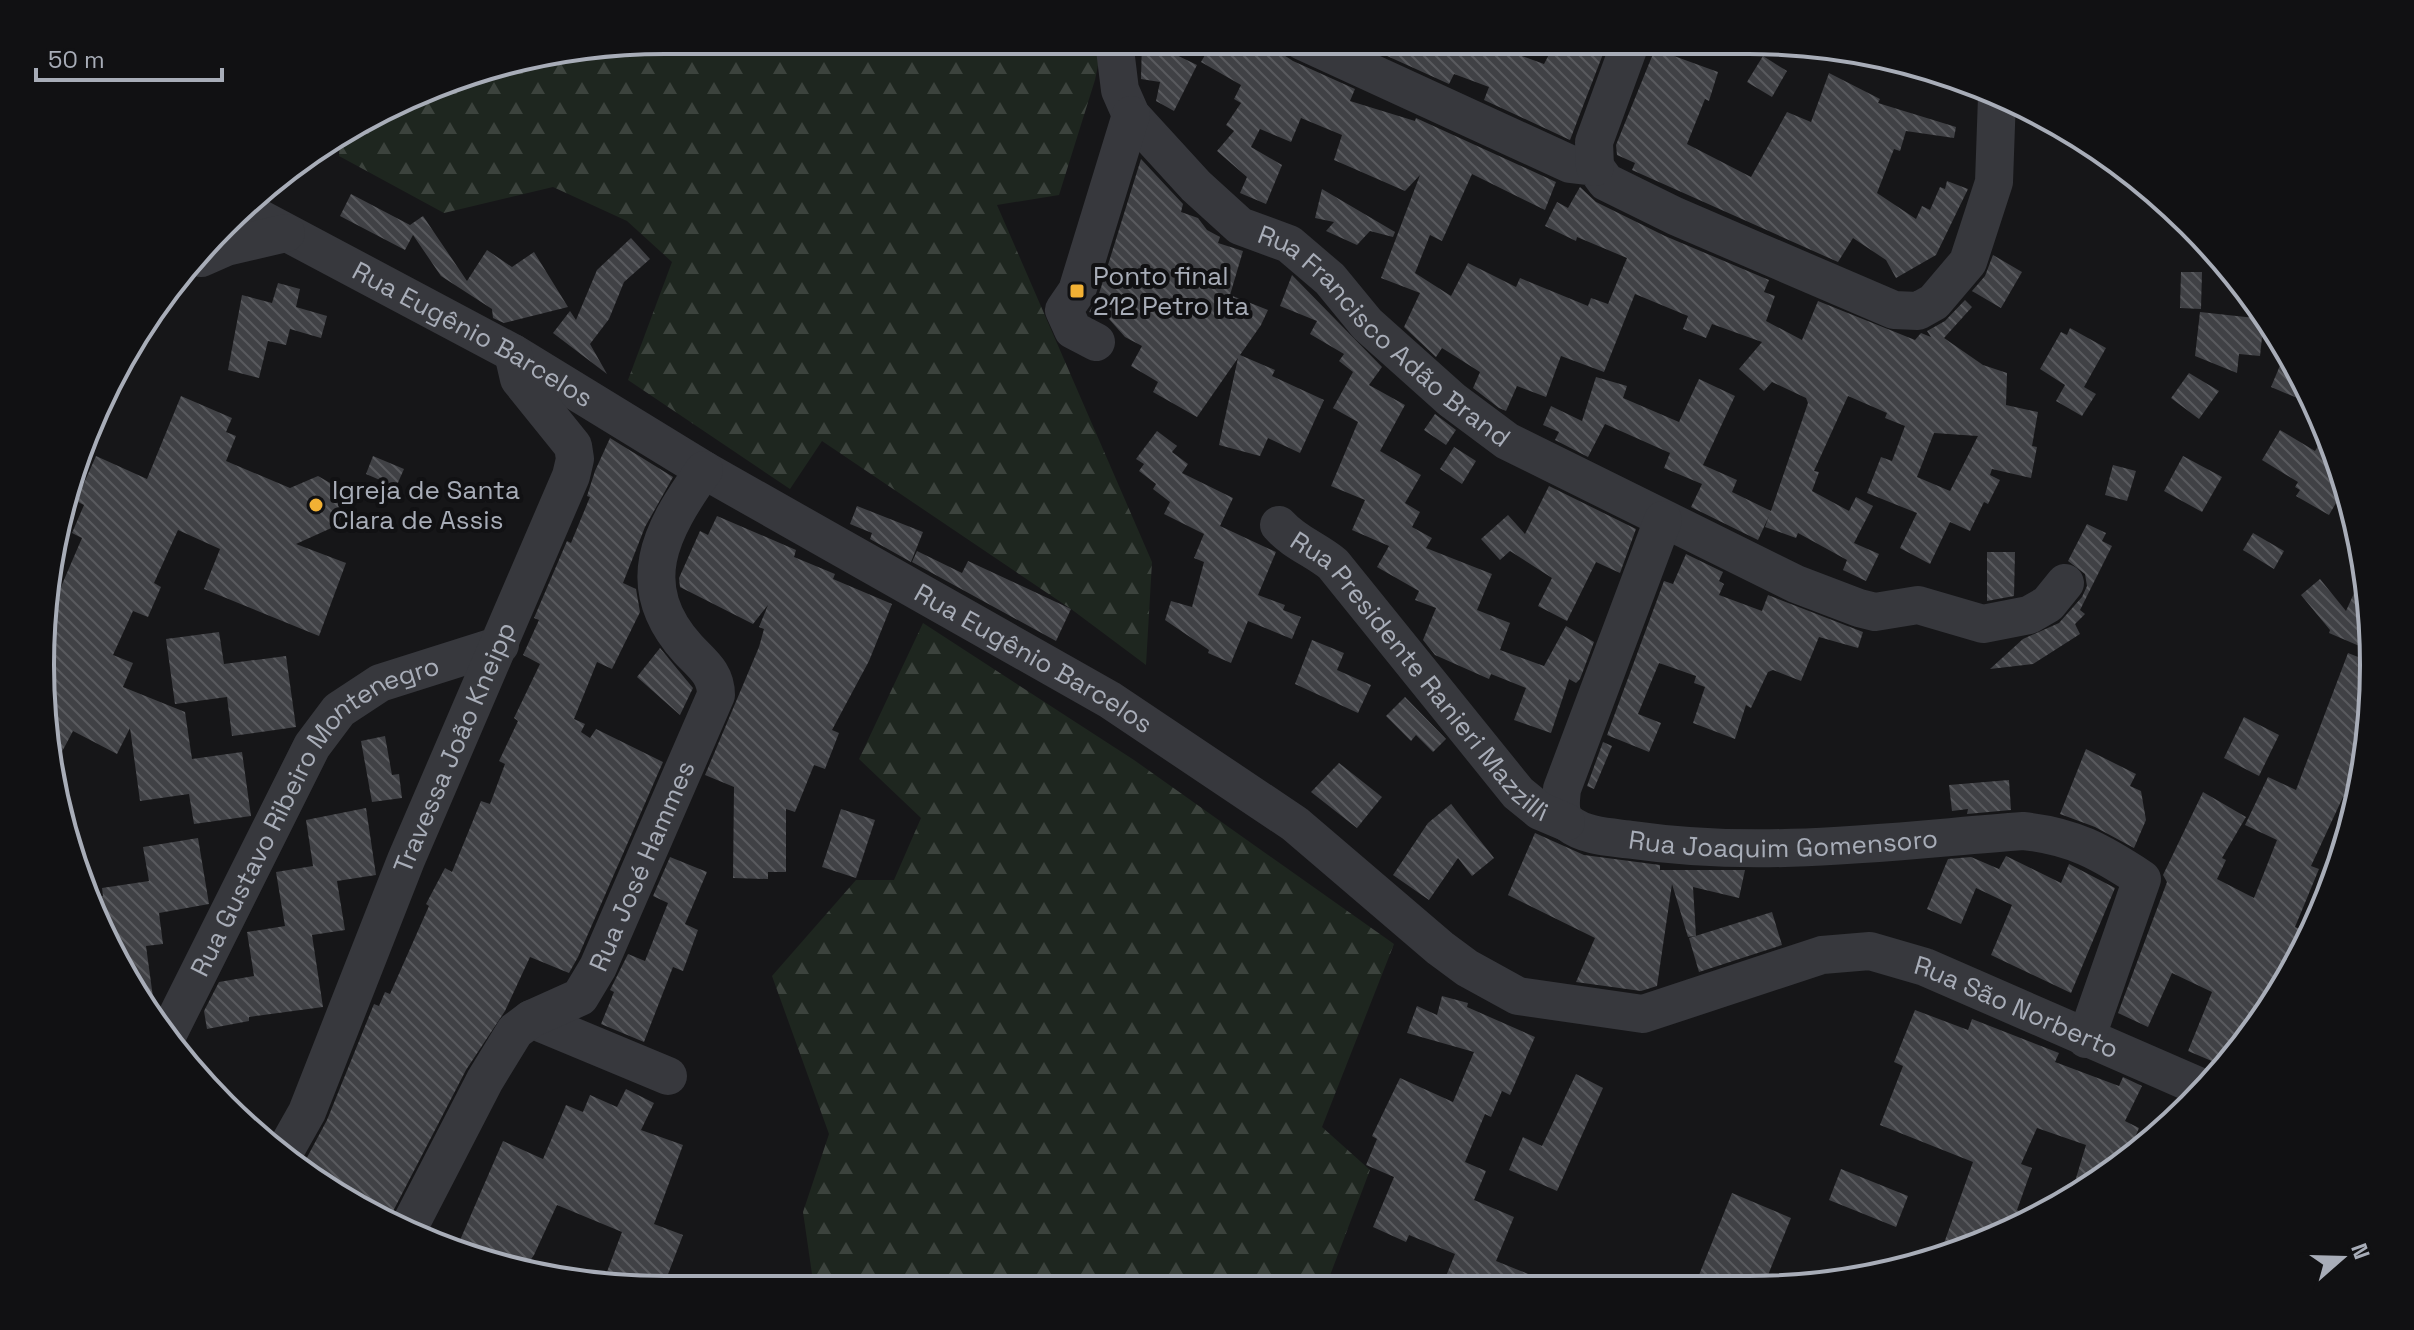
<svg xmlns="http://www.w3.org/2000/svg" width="2414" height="1330" font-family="'Space Grotesk',sans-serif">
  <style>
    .forest { fill: url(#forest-firs) }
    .building { fill: url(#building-back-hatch); fill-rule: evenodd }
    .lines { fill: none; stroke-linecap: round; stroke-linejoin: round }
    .minor { stroke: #37383d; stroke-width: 38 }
    .poi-dot { fill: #f2b134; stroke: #111113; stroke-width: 3 }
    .labels { text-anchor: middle; stroke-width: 8; stroke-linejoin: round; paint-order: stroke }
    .poi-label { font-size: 26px; fill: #a8adb8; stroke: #111113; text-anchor: start }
    .street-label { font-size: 26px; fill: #a8adb8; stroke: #111113 }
    .rim { fill: none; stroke: #a8adb8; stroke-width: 4 }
  </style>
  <defs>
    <pattern id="forest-firs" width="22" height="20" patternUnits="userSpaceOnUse" patternTransform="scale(2)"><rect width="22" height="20" fill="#1e261f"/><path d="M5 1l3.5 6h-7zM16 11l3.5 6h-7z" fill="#3c433d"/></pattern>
    <pattern id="building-back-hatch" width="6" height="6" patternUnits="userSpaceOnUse" patternTransform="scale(2)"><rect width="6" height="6" fill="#404145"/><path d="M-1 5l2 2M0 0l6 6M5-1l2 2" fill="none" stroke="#595a5e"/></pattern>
  </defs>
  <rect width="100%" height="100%" fill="#161618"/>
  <!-- forest -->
  <g class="forest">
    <polygon points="665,40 1103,41 1095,80 1059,195 997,205 1152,562 1146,665 1071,609 822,441 790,489 628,380 672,262 627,221 553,187 444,213 339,156 340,139 464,73"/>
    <polygon points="923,623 1134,760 1394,944 1322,1127 1370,1170 1326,1286 804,1288 812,1274 803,1212 829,1134 772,976 856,880 894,880 921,818 859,759"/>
  </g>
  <!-- building -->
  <g class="building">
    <polygon points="1142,41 1164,41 1162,48 1197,65 1174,111 1156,101 1160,82 1141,79"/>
    <path d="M1213 41H1242L1257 50 1262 41 1293 61 1355 89 1350 101 1415 121 1416 118 1556 182 1545 210 1472 174 1442 241 1430 235 1415 273 1451 296 1468 263 1516 287 1520 278 1588 306 1591 298 1608 304 1627 258 1577 237 1576 241 1545 226 1557 202 1568 208 1580 187 1596 202 1665 236 1769 280 1764 292 1775 296 1766 321 1802 340 1818 301 1915 340 1921 333 1931 337 1927 331 1945 321 1965 300 1972 307 1944 338 1983 365 2007 373 2006 405 2038 412 2032 446 2037 447 2031 478 1992 469 1990 475 2000 480 1988 504 1984 502 1970 531 1950 522 1930 564 1900 548 1917 513 1867 493 1881 457 1892 461 1905 426 1885 418 1887 413 1848 396 1814 471 1819 472 1812 491 1849 511 1856 497 1873 506 1854 543 1879 554 1866 581 1843 570 1847 560 1798 533 1796 538 1765 527 1769 516 1758 540 1691 507 1702 484 1664 468 1670 453 1605 424 1588 457 1555 440 1559 432 1543 425 1551 406 1582 421 1596 377 1627 386 1623 398 1679 422 1699 379 1735 396 1703 465 1737 480 1732 492 1771 511 1808 403 1806 398 1772 382 1764 391 1739 369 1762 342 1712 324 1706 338 1683 329 1688 316 1635 294 1604 372 1561 356 1546 397 1517 386 1506 411 1499 408 1473 388 1480 372 1442 348 1436 357 1404 327 1420 293 1381 278 1420 175 1405 191 1334 160 1342 135 1301 118 1291 142 1260 129 1251 147 1282 165 1266 204 1240 193 1247 177 1217 151 1234 131 1226 125 1241 103 1234 99 1241 85 1201 62ZM1934 433 1978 436 1950 491 1917 477Z"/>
    <polygon points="1354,41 1480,41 1544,64 1556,41 1608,41 1570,140 1484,100 1489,87 1454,74 1449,84"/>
    <polygon points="1657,44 1676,52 1674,56 1718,72 1709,101 1705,99 1687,144 1751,177 1787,112 1811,122 1829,73 1880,99 1878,103 1956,127 1954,138 1906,131 1900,151 1894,149 1877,193 1916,219 1922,206 1930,210 1940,187 1945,189 1947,181 1968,189 1936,255 1896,278 1886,260 1853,238 1838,262 1632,170 1635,163 1617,155 1616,145"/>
    <polygon points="1763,56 1787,71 1772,97 1747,82"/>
    <polygon points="1141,159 1183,204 1181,212 1198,218 1207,230 1220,237 1218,243 1243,251 1230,295 1268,310 1261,325 1240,355 1275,370 1272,376 1324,400 1300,453 1268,438 1260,456 1219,445 1238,358 1197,417 1153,392 1158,382 1131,366 1142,346 1125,337 1109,319 1089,312 1098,297"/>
    <polygon points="1322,189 1395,232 1393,237 1370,231 1357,245 1326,231 1334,222 1315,218"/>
    <polygon points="351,194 410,225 423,216 467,281 487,250 512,267 534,252 568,307 504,323 493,318 492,309 441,276 413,235 405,250 340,216"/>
    <polygon points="631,238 650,259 624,282 609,319 590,344 607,374 553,333 570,311 576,320 597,270"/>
    <polygon points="1993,255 2022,272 2001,308 1972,291 1985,276"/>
    <polygon points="2181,272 2202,272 2201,309 2180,308"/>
    <polygon points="1292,275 1382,367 1369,385 1405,405 1380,451 1421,475 1405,503 1420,512 1412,527 1432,538 1426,548 1492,574 1477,610 1510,623 1500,650 1544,666 1566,626 1594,642 1580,679 1576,683 1569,679 1551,733 1514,720 1526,688 1491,674 1489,679 1435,655 1423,640 1436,608 1415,600 1419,591 1377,567 1389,546 1352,530 1365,500 1331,486 1358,422 1333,408 1353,372 1339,361 1344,354 1310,334 1317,321 1280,306"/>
    <polygon points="278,283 300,289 296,307 327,316 321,338 290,329 286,345 268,341 259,378 228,370 242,295 272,303"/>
    <polygon points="2200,312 2264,319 2260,356 2239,354 2237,373 2195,356"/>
    <polygon points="2070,328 2106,348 2084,387 2096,394 2082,416 2056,401 2065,385 2040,369 2061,332 2067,335"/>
    <polygon points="2281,363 2298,369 2316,406 2271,387"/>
    <polygon points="2189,373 2219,391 2199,419 2171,398"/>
    <polygon points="181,396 232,418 226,432 236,436 226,461 290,488 318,476 337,487 345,504 338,525 296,544 346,563 319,636 204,589 220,549 178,530 154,583 161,587 148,617 133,611 113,655 133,663 123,687 185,712 192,759 242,752 251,816 194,824 189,794 140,801 130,728 117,754 73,731 55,765 41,706 51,610 82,538 72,533 84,505 76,501 96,456 147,479"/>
    <polygon points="1435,414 1456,430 1446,445 1424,430"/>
    <polygon points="2280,430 2315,451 2326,433 2346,486 2329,515 2296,496 2300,490 2295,487 2298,482 2262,460"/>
    <polygon points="1157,431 1177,446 1172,452 1188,464 1182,473 1233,498 1220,526 1276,552 1258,595 1285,605 1283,610 1301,617 1292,639 1248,621 1231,663 1208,653 1209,650 1165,620 1171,601 1192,607 1204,562 1194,558 1204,534 1164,514 1170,502 1153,489 1156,484 1139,471 1144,464 1136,459"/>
    <polygon points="610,438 673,477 645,527 623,583 636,589 640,612 612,669 597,662 574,719 585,724 581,732 590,738 596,729 663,762 578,957 569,973 530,957 505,1011 466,1070 388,1221 366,1212 369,1204 330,1188 303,1165 327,1120 374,1004 379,1006 385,992 390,994 429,906 426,904 445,868 452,872 481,801 490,804 505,764 499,761 518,721 514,718 540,664 523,655 539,620 534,618 567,541 571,543 590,497 587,496 595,471"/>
    <polygon points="1454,447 1476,461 1462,484 1440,469"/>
    <polygon points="373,456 404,469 396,487 366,474"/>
    <polygon points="2183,456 2222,477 2202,512 2164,491"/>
    <polygon points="2113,465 2136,471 2127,501 2105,495"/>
    <polygon points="1549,486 1636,529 1620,573 1596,562 1567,621 1538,606 1552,578 1510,551 1500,560 1481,539 1508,515 1525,534"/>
    <polygon points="857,506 923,532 911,562 870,539 872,533 850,524"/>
    <polygon points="717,516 796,550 794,557 835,574 833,579 892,604 869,661 832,730 839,733 825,769 814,765 795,812 786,809 786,872 768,872 768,879 733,878 734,787 705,775 759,647 764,629 759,627 768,605 753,624 680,587 679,578 700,531 708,535"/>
    <polygon points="2087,524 2106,533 2102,541 2112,546 2080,610 2085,614 2075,624 2080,634 2033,664 1990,669 2023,639 2059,623 2082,597 2087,586 2085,574 2068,561"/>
    <polygon points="2253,533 2284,551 2274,569 2243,550"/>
    <polygon points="917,551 962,573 968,561 1071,609 1056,641 912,562"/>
    <polygon points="1987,552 2015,552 2014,596 1987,601"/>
    <polygon points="1686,554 1723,572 1719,581 1724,584 1719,595 1762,611 1768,595 1863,632 1858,648 1819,637 1801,681 1773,670 1768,672 1751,708 1746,705 1735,739 1693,723 1705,687 1694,683 1696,676 1659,663 1638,714 1661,723 1649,752 1607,735 1664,581 1673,584"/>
    <polygon points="2364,571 2373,624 2364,648 2329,633 2330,630 2301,595 2320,579 2346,611"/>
    <polygon points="219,632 224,664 286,656 296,727 232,736 227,697 175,704 166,639"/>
    <polygon points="1312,640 1344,653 1337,670 1371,685 1358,713 1295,684"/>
    <polygon points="660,648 693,688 680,715 637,677"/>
    <polygon points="2348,653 2371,662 2369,735 2357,760 2365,763 2356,802 2343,797 2311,866 2319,869 2295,927 2306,932 2273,1002 2226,1067 2188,1051 2212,992 2172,973 2148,1027 2118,1013 2167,882 2163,875 2203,792 2246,817 2222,858 2226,860 2217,879 2254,898 2277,840 2245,825 2268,777 2296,790"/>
    <polygon points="1405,697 1446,739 1433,752 1416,735 1411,741 1386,716"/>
    <polygon points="2244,717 2279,735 2259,776 2224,758"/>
    <polygon points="385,736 392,775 399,774 402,798 372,802 361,741"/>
    <polygon points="1603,742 1612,746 1594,789 1587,786"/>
    <polygon points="2086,749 2136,774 2130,786 2141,791 2146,820 2134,848 2095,827 2060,814"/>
    <polygon points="1339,763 1382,797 1357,828 1311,792"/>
    <polygon points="2009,780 2011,810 1967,814 1968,809 1952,811 1949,785"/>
    <polygon points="1451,804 1494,858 1472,876 1458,858 1429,900 1393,875 1428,823"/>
    <polygon points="366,808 376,875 337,881 345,930 312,935 323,1007 249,1017 249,1021 207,1029 204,1011 219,982 254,976 247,932 285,926 276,872 313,866 306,820"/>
    <polygon points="841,809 875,820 856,878 822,867"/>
    <polygon points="1535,833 1584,855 1660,865 1660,870 1745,870 1739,898 1693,887 1696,936 1688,937 1672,884 1657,986 1641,991 1576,982 1595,938 1508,895"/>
    <polygon points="198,838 209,904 159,913 163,944 146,946 155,1012 100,924 96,897 103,896 102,888 149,881 143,847"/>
    <polygon points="2006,856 2061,883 2069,864 2115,888 2071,993 1991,955 2012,905 1976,888 1961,924 1927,909 1948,859 1971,857 1999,869"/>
    <polygon points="670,857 707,872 685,924 698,930 683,971 673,967 644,1042 601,1024 614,992 610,990 628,954 645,961 668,903 653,896"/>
    <polygon points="1772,912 1782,945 1699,972 1689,938"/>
    <polygon points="1442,996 1468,1003 1467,1007 1535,1037 1510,1095 1502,1091 1491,1117 1485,1114 1465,1162 1486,1171 1474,1200 1514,1217 1496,1261 1558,1286 1442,1286 1455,1254 1409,1235 1406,1242 1373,1227 1394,1177 1366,1165 1377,1139 1372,1136 1400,1078 1453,1102 1474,1052 1407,1033 1417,1006 1437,1015"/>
    <polygon points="1915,1010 1968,1030 1972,1019 2059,1053 2055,1062 2119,1086 2123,1077 2142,1086 2125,1121 2139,1128 2130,1149 2134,1151 2096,1185 2070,1198 2086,1145 2037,1128 2021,1164 2032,1168 2017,1210 2021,1212 2016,1224 1938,1260 1973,1162 1880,1125 1903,1066 1894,1062"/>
    <polygon points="1576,1074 1603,1088 1557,1191 1509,1170 1523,1137 1542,1146"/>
    <polygon points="626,1089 654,1103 641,1130 683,1145 654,1224 683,1235 665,1282 658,1279 655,1289 602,1285 622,1232 557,1205 534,1255 522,1272 503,1269 457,1247 503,1141 543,1159 566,1105 583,1112 590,1095 617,1107"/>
    <polygon points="1841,1169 1908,1196 1896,1227 1829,1200"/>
    <polygon points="1732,1193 1791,1218 1764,1285 1695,1285"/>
  </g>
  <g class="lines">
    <!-- minor -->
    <g class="minor">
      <path id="s1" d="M1114 41 1120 90 1131 115 1196 186 1240 226 1289 244 1330 279 1367 324 1452 400 1507 441 1796 584 1859 608 1875 612 1918 605 1983 624 2029 615 2048 604 2065 583"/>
      <polyline points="1302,41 1570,164 1595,167 1606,182 1675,216 1894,310 1918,311 1934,302 1968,262 1994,182 1997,97"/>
      <polyline points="1595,167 1594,142 1631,41"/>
      <path id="s2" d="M246 211 513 353 704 470 1110 700 1295 824 1440 948 1467 968 1518 996 1643 1014 1822 955 1870 951 1925 967 2205 1089"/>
      <polyline points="201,258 226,247 286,233"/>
      <polyline points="1096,342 1073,330 1064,310 1077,291 1131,115"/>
      <path id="s3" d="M1663 520 1562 789C1561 801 1558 814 1568 823 1586 837 1611 837 1633 840 1764 859 1891 841 2023 831 2073 836 2101 852 2142 879L2086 1039"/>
      <path id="s4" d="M1279 525C1295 543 1315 549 1333 564L1518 793 1540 811 1566 822"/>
      <polyline points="531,1019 668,1076"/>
      <path id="s5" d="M168 1034 312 746 339 710 380 683 500 645"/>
      <path id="s6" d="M285 1151 307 1112 406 860 571 476 575 459 573 446 519 379 513 353"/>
      <path id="s7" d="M408 1229 485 1080 515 1031 531 1019 580 997 598 967 716 695C716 673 702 664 688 649 631 586 660 531 704 470"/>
    </g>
  </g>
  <!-- markers -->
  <g class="poi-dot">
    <rect x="1069" y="283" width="16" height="16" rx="4"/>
    <circle cx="316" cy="505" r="8"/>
  </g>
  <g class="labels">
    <!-- poi labels -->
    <g class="poi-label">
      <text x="1093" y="285">Ponto final<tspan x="1093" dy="30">212 Petro Ita</tspan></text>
      <text x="332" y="499">Igreja de Santa<tspan x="332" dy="30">Clara de Assis</tspan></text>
    </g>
    <!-- street labels -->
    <g class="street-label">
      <text dy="9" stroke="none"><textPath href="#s2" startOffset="258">Rua Eugênio Barcelos</textPath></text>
      <text dy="9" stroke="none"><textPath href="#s1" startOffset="416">Rua Francisco Adão Brand</textPath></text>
      <text dy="9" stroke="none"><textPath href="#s2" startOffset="906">Rua Eugênio Barcelos</textPath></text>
      <text dy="9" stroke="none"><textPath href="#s4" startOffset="208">Rua Presidente Ranieri Mazzilli</textPath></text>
      <text dy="9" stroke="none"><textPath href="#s6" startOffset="438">Travessa João Kneipp</textPath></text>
      <text dy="9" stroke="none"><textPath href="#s5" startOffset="272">Rua Gustavo Ribeiro Montenegro</textPath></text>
      <text dy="9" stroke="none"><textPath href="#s3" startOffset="542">Rua Joaquim Gomensoro</textPath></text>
      <text dy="9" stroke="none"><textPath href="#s7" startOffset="444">Rua José Hammes</textPath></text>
      <text dy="9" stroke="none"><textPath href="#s2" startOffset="2018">Rua São Norberto</textPath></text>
    </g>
  </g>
  <!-- crop -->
  <path d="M0 0H2414V1330H0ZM665 54H1749A611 611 0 0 1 2360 665V665A611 611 0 0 1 1749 1276H665A611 611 0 0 1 54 665V665A611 611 0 0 1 665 54Z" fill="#111113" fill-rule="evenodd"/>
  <path class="rim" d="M665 54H1749A611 611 0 0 1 2360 665V665A611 611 0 0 1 1749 1276H665A611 611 0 0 1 54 665V665A611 611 0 0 1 665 54Z"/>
  <!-- north arrow -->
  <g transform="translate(2342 1258) rotate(70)" stroke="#111113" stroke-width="6" paint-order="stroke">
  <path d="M0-6L14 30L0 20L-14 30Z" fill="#a8adb8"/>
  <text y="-12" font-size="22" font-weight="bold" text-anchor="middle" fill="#a8adb8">N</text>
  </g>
  <!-- scale -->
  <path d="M36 68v12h186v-12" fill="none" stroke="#a8adb8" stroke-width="4"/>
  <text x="48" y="68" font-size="24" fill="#a8adb8" stroke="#111113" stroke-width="6" paint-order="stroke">50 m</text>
</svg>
